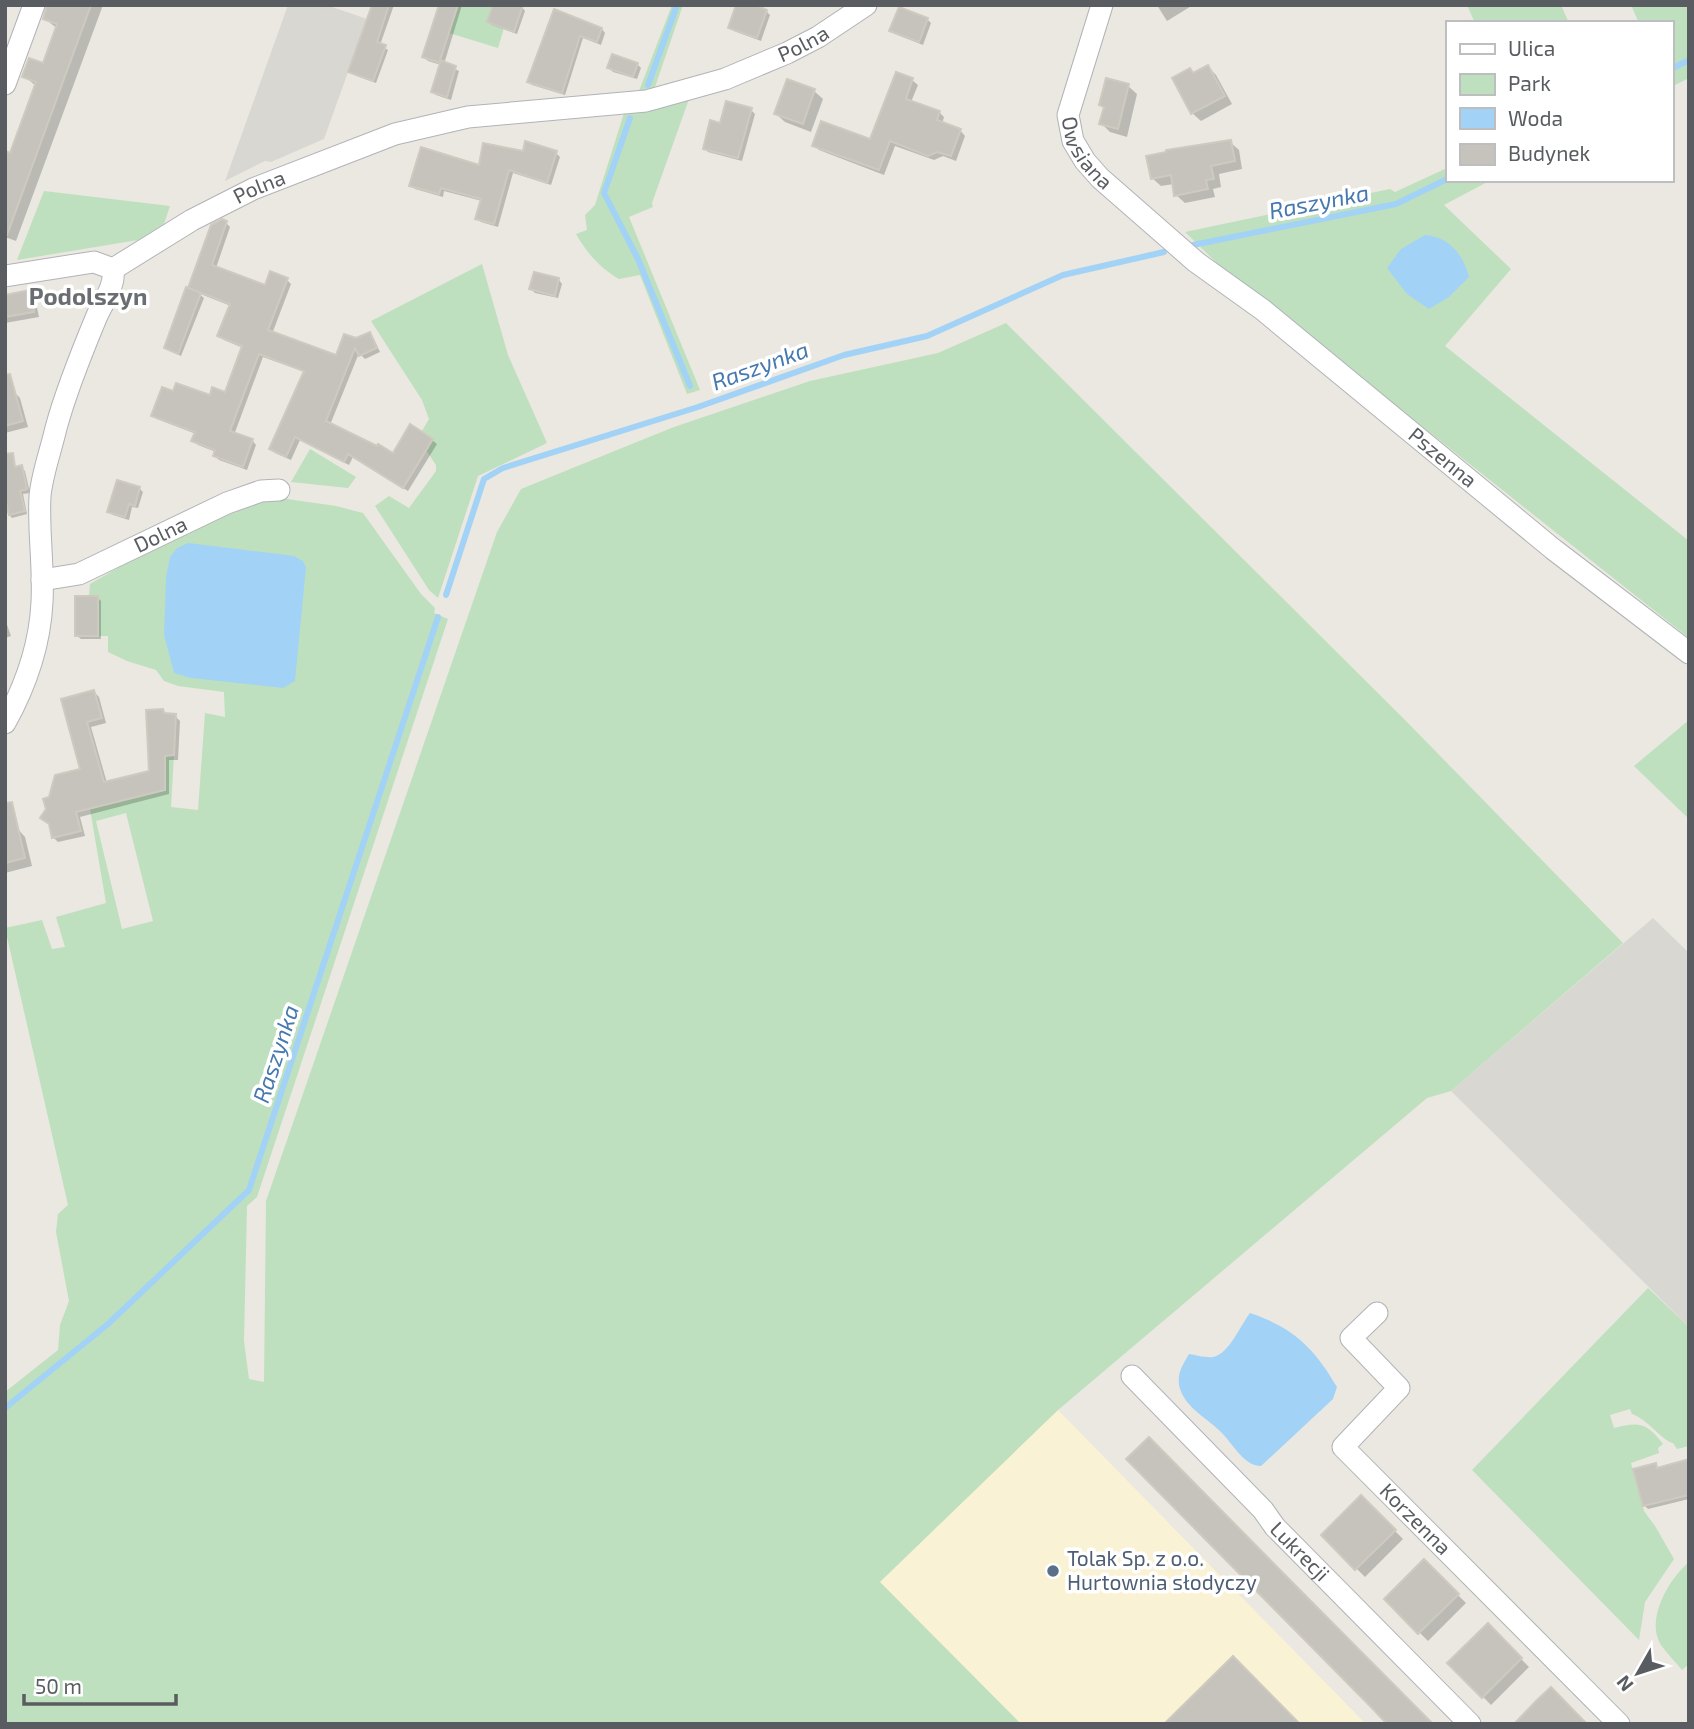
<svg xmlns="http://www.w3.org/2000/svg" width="1694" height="1729" font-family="'Exo 2',sans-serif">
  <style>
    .commercial { fill: #faf2d5 }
    .industrial { fill: #d9d7d2 }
    .green { fill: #bee0be; fill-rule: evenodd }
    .water { fill: #a3d2f7 }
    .shadow { fill: #0003 }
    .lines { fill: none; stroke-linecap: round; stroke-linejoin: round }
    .stream { stroke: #a3d2f7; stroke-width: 6 }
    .building { fill: #c6c3bd; stroke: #cecabf; stroke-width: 2 }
    .minor-casing { stroke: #b1b3b7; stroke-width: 23 }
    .minor { stroke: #fff; stroke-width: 21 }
    .service-dot { fill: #5c6f8a; stroke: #fff; stroke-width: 2.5 }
    .labels { text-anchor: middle; stroke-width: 7; stroke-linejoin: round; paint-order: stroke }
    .street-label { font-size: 21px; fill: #595c60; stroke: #fff }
    .service-label { font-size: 21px; fill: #4e5e75; stroke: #fff; text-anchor: start }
    .water-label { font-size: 23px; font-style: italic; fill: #4679af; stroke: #fff }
    .quarter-label { font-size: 24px; font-weight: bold; fill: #6a6e72; stroke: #fff }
  </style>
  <rect width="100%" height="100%" fill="#eae8e0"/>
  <!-- commercial -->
  <polygon class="commercial" points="1058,1410 1204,1559 1366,1724 1021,1724 879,1582"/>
  <!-- industrial -->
  <g class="industrial">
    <polygon points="288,5 326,5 367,19 324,139 271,162 265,161 225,181"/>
    <polygon points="1653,918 1689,953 1689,1327 1451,1091"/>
  </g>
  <!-- green -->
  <g class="green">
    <polygon points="458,5 493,5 487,22 504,28 498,48 449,33"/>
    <polygon points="672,5 683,5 655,87 639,91"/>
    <polygon points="1467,5 1561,5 1569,23 1475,23"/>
    <polygon points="1631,5 1689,5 1689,78 1671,87 1671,23 1639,23"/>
    <path d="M689 99 652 203 653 207 629 217 700 390 687 394 640 275 619 279C600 268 587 253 576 234L587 230 585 215 595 205 625 110Z"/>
    <polygon points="1447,168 1447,180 1491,180 1444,205 1511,269 1445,346 1689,541 1689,638 1221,267 1185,232 1390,189 1395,192"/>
    <polygon points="44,191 170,206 164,224 138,240 17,260"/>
    <polygon points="482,264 508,355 547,443 478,476 438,598 429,590 375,506 389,496 409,508 436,471 436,465 426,450 433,438 422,431 429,419 422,400 371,321"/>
    <path d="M1006 323 1405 720 1623 943 1451 1091 1427 1098 1058 1410 880 1582 1021 1724H5V1392L58 1350 60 1325 69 1301 56 1232 58 1214 68 1205 5 928 42 920 52 949 65 947 56 917 106 903 90 809 165 790V756L174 755 171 807 198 810 205 713 225 717 224 692 178 686 164 681 156 670 127 661 108 652V636H98V596H89L90 584 149 550 266 496 336 506 363 513 421 594 435 608 434 613 448 619 257 1197 247 1206 244 1341 249 1379 264 1382 266 1201 497 532 521 489 617 450 674 427 810 381 938 353ZM126 813 153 921 122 929 96 821Z"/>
    <polygon points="310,449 356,477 348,488 291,482"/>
    <polygon points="1689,720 1689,819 1634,766"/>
    <path d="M1648 1288 1689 1327V1446L1677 1449 1673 1443C1662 1441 1649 1420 1632 1414L1630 1409 1610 1415 1614 1428C1639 1422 1646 1422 1663 1444L1658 1448 1659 1453 1631 1463 1644 1511 1655 1526 1674 1559 1645 1602 1639 1640 1472 1470Z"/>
    <path d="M1689 1562V1664L1682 1670C1676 1662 1667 1654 1661 1645 1645 1619 1669 1579 1689 1562Z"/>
  </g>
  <!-- water -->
  <g class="water">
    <path d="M1425 235C1449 237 1463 254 1469 277L1449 297 1429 309 1407 294 1387 268 1401 249Z"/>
    <polygon points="188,543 294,556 303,561 306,567 295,681 283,688 191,678 174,673 164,635 166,577 170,557 177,548"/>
    <path d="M1250 1313C1294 1328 1314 1348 1337 1387L1333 1399 1261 1466C1244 1466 1233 1444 1221 1432 1207 1418 1187 1409 1180 1389 1176 1375 1182 1366 1189 1354 1196 1355 1206 1358 1213 1357 1229 1354 1240 1326 1250 1313Z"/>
  </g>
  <!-- shadow -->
  <g class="shadow">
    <polygon points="66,5 103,5 16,241 5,237 5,153 11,155 36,86 24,76 44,65 58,29 45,19"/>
    <polygon points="374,5 394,5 380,45 388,50 376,83 354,75 350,71"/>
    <polygon points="441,5 462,5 444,64 459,71 451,100 436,95 433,91 441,65 428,61 424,57"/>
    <polygon points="1157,5 1193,5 1167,21"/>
    <polygon points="522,7 525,11 517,34 492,25 489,22"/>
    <polygon points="555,11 602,29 605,33 601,45 583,38 565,95 532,85 529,81"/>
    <polygon points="766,11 770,15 761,41 734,31 730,28"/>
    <polygon points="927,19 931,23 923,45 895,34 891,30"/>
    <polygon points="637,64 641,68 637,79 613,72 609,68"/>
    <polygon points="1208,67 1216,75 1232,104 1201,121 1192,113 1194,75"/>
    <polygon points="912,80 918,85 911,102 939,112 944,117 942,124 960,130 965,136 956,161 943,156 934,160 895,146 884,175 819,150 814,145 871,141"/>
    <polygon points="1128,86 1137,94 1127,137 1110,132 1101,123 1105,109 1101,104"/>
    <polygon points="814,91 823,99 811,132 785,122 776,114"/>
    <polygon points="727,103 751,110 755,114 742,161 708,152 705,148 721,125"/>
    <polygon points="1230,142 1239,150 1242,169 1219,174 1221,187 1213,189 1215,197 1185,203 1176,195 1174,184 1161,186 1152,178"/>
    <polygon points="524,153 556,153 560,157 551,185 513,173 498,227 481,222 477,219 482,201 444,191 443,197 415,189 411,185 481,167"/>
    <polygon points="226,223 230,227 216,268 266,287 287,280 291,284 272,334 337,358 356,340 370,334 374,339 380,352 365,359 359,353 330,425 393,455 432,440 437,444 408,491 353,457 349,465 300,440 291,460 275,453 271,449 305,372 263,357 234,435 252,440 256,445 247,470 219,460 215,456 216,452 198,445 194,441 196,434 157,419 153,415 226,394 243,348 224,340 219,336 231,306 198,293 204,298 181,356 166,348 196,293"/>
    <polygon points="559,280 562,284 558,298 535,293 531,289"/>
    <polygon points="30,292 35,298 39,317 5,323 5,297"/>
    <polygon points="14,392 20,398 28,427 5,433 5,395"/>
    <polygon points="21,467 25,471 30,493 23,494 27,514 12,518 8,514 5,503 5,471"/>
    <polygon points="140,489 143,492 138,508 132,507 129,520 113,515 109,512"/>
    <polygon points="98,598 101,601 101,639 81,639 77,636"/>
    <polygon points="5,619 11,636 5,638"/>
    <polygon points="94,692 99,697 106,723 91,727 107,783 150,772 163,710 167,715 175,716 180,721 178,760 169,760 169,794 80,817 85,836 58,842 53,837 51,826 42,818 51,798 82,770 64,700"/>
    <polygon points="17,828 25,837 32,866 5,873 5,830"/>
    <polygon points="1689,1461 1689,1499 1648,1509 1644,1505 1656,1465 1660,1469"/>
    <polygon points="1361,1497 1403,1539 1365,1577 1323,1535"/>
    <polygon points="1424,1561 1466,1603 1428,1641 1386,1599"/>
    <polygon points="1488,1625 1529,1667 1491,1705 1450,1663"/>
  </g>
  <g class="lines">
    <!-- stream -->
    <g class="stream">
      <polyline points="1671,69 1689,60"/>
      <polyline points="648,85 677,5"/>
      <polyline points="630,118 604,193 638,259 690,386"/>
      <polyline points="1193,245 1396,204 1447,179"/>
      <polyline points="446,595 484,479 503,468 698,407 844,355 927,336 1063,275 1164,252"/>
      <polyline points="5,1408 108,1324 249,1190 438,617"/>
    </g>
  </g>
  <!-- building -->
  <g class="building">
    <polygon points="47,5 91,5 7,235 5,235 5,151 10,153 36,82 22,77 29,58 43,63 57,24 43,19"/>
    <polygon points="372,5 389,5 377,42 386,45 373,81 348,72"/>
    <polygon points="439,5 458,5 440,60 456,66 447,97 431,92 440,63 422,57"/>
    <polygon points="493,5 523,5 514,32 487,22"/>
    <polygon points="736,5 756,5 767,10 757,38 728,28"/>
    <polygon points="899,7 928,18 919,42 889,31"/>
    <polygon points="554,9 602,28 597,42 580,36 562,93 527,82"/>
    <polygon points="612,54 638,63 633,77 607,68"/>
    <polygon points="1208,65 1225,96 1191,114 1172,78 1190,68 1193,73"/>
    <polygon points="896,72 913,78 906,99 940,111 937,120 961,129 951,156 937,152 928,156 890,141 879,170 812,146 821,121 870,139"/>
    <polygon points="1106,78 1129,84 1118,129 1099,124 1104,107 1099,105"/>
    <polygon points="787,79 815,89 803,124 774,114"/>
    <polygon points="726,101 752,108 738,158 703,149 710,120 720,123"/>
    <polygon points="1231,140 1235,161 1211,166 1214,179 1206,180 1208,189 1174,196 1171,175 1151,179 1146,156 1166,152 1166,150"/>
    <polygon points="525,141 557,151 547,183 509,170 494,224 475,219 481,199 441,188 439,194 409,186 421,147 479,165 483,143 523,151"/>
    <polygon points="222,219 227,221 212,265 265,285 270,271 288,278 268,330 336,355 344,334 356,338 370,332 377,348 359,356 355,348 326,421 377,446 378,444 393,453 410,424 433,439 403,488 348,454 344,462 295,437 286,457 269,449 304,371 259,354 230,431 253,439 243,467 213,456 215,450 191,441 195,432 151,416 162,387 173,391 176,383 210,395 212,387 225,392 242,346 217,336 230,304 188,288 211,225"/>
    <polygon points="534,272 559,278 555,296 529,289"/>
    <polygon points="186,287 201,293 178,354 164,348"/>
    <polygon points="30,290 34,312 5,317 5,295"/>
    <polygon points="10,374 23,421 5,426 5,375"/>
    <polygon points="13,453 15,467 22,465 27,489 20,491 25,511 9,515 5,497 5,454"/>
    <polygon points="117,480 140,487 135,506 129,504 125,517 107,512"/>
    <rect x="75" y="596" width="23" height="40"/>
    <polygon points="94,690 102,718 87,722 104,782 149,771 146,710 163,709 164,713 176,714 174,755 165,756 165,790 76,812 81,831 52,838 49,824 40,818 46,809 43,799 49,797 55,775 80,769 61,699"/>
    <polygon points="12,802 25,858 5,863 5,803"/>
    <polygon points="1149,1437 1291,1581 1433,1724 1387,1724 1370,1706 1126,1459"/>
    <polygon points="1689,1459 1689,1495 1643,1506 1633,1469 1656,1463 1657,1468"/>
    <polygon points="1361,1495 1396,1530 1355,1570 1321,1535"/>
    <polygon points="1424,1559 1459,1594 1418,1634 1384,1599"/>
    <polygon points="1488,1623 1522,1658 1482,1698 1447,1663"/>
    <polygon points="1233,1656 1300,1724 1164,1724"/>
    <polygon points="1551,1687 1587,1724 1514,1724 1537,1700"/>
  </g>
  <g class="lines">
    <!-- minor casing -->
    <g class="minor-casing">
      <g id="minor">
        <path id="s1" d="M1102 5 1068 115 1073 141 1085 161 1100 178 1196 262 1263 310 1553 549 1689 653"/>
        <polyline points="5,84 34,5"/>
        <path id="s2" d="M113 269 192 220 253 189 395 134 468 117 646 101 725 79 787 53 818 37 866 5"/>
        <polyline points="5,276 94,262 113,269"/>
        <path id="s3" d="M42 580 79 574 227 503 261 491 279 490"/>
        <path d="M5 723C25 687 40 644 42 602 44 567 38 531 40 496 42 474 51 450 56 428 66 391 81 354 96 318 102 303 116 286 113 269"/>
        <path id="s4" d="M1377 1313 1351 1338 1399 1388 1343 1447 1619 1724"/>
        <path id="s5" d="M1132 1376 1263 1510 1275 1527 1470 1724"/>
      </g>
    </g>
    <!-- minor -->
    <use href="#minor" class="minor"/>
  </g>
  <!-- markers -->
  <circle class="service-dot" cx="1053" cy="1571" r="7"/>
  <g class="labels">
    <!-- street labels -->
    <g class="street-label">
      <text dy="7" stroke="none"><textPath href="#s2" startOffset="735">Polna</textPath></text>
      <text dy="7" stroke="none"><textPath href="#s1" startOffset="158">Owsiana</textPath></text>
      <text dy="7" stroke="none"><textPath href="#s2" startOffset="168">Polna</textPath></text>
      <text dy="7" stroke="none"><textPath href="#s1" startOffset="630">Pszenna</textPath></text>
      <text dy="7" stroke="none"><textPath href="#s3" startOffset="128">Dolna</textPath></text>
      <text dy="7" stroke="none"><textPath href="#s4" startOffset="289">Korzenna</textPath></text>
      <text dy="7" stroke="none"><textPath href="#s5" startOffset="243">Lukrecji</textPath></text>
    </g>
    <!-- service labels -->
    <g class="service-label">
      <text x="1067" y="1566">Tolak Sp. z o.o.<tspan x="1067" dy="24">Hurtownia słodyczy</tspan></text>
    </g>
    <!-- water labels -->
    <g class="water-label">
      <text transform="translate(1319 202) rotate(-11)" y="8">Raszynka</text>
      <text transform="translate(760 366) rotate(-20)" y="8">Raszynka</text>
      <text transform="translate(276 1054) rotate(-72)" y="8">Raszynka</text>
    </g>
    <!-- quarter labels -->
    <g class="quarter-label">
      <text x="88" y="305">Podolszyn</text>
    </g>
  </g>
  <!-- border -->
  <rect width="1694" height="1729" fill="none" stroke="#595c60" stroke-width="14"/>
  <!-- legend -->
  <rect x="1446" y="21" width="228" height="161" fill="#ffffff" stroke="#bdbebf" stroke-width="2"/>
  <rect x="1460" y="44" width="35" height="10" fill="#ffffff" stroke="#bdbebf" stroke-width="2"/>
  <text x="1508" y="56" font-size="21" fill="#595c60">Ulica</text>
  <rect x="1460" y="74" width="35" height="21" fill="#bee0be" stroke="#bdbebf" stroke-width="2"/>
  <text x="1508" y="91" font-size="21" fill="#595c60">Park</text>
  <rect x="1460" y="108" width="35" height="21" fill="#a3d2f7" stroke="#bdbebf" stroke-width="2"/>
  <text x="1508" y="126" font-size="21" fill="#595c60">Woda</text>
  <rect x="1460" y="144" width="35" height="21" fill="#c6c3bd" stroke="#bdbebf" stroke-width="2"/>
  <text x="1508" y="161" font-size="21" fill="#595c60">Budynek</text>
  <!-- north arrow -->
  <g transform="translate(1638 1673) rotate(231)" stroke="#ffffff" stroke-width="5" paint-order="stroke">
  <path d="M0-5L12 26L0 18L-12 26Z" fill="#595c60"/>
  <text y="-10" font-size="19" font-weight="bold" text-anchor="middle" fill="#595c60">N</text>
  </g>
  <!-- scale -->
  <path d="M24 1694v10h152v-10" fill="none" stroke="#595c60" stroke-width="3.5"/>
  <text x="35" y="1694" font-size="21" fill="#595c60" stroke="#ffffff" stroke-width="5" paint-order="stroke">50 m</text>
</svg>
